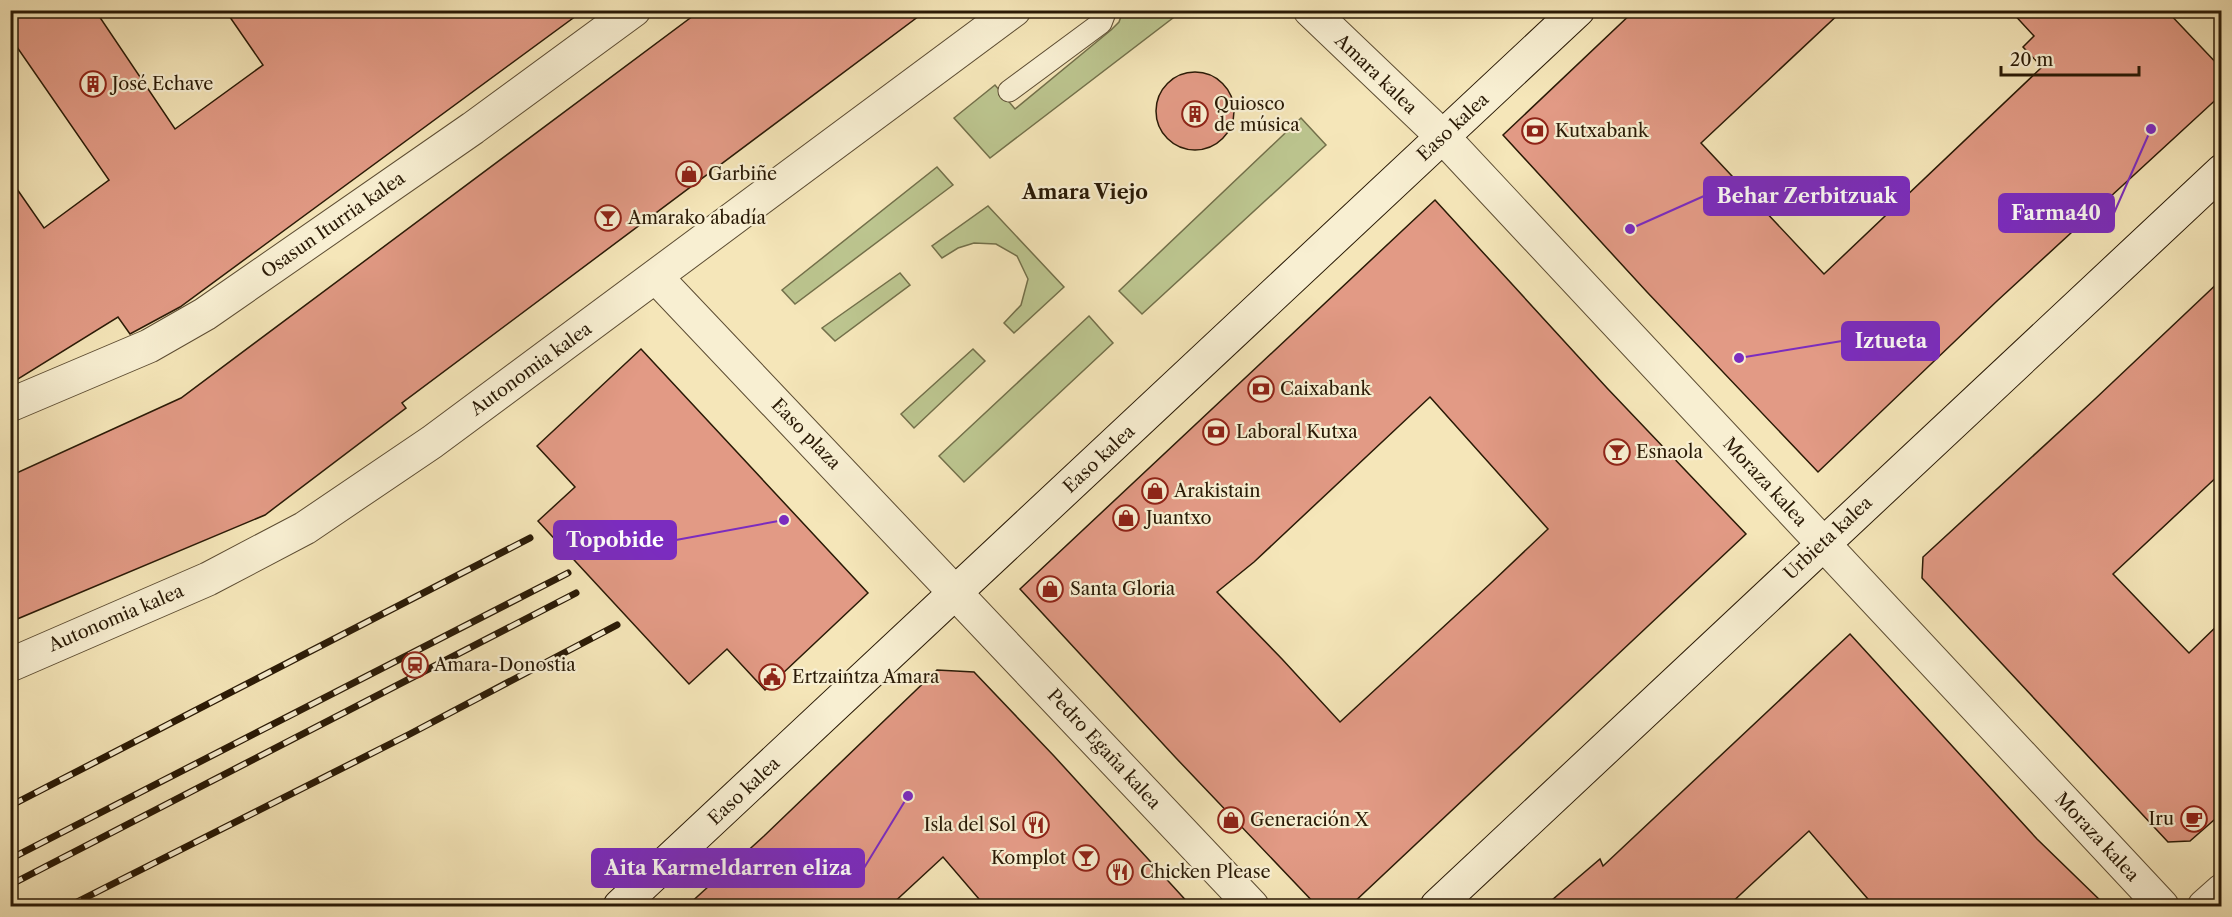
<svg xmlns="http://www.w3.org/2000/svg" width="2232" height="917" font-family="'Libre Caslon Text',serif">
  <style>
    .green { fill: #bcc58f; stroke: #73704a; stroke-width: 1.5 }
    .building { fill: #e29a85; stroke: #2a1a06; stroke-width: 1.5; fill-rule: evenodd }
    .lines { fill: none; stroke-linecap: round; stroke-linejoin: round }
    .service-casing { stroke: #5d4d33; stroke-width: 23 }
    .pedestrian-casing { stroke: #5d4d33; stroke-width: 34 }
    .minor-casing { stroke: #5d4d33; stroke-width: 35 }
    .secondary-casing { stroke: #2a1a06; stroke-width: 35 }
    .service { stroke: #f8efd2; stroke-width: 21 }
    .pedestrian { stroke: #f8efd2; stroke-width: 32 }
    .minor { stroke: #f8efd2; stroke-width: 33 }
    .secondary { stroke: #f8efd2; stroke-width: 33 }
    .rail-casing { stroke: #2a1a06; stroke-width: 7 }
    .rail { stroke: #f8efd2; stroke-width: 4.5; stroke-dasharray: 14; stroke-linecap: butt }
    .labels { text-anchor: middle; stroke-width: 4.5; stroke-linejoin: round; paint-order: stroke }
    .street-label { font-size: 18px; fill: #2a1a06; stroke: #f8efd2 }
    .poi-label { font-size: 18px; fill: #2a1a06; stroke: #f8efd2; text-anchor: start }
    .neighbourhood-label { font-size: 20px; font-weight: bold; fill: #2a1a06; stroke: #f8efd2 }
    .leader { fill: none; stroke: #7b2cbf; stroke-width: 2 }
    .callout-dot { fill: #7b2cbf; stroke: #f8efd2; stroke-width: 2 }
    .callout { fill: #7b2cbf; stroke: #7b2cbf; stroke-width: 2 }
    .callout-label { font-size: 20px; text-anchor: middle; font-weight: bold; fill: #fff }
  </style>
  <rect width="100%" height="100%" fill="#f5e6b9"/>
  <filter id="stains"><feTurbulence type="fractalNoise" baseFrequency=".00333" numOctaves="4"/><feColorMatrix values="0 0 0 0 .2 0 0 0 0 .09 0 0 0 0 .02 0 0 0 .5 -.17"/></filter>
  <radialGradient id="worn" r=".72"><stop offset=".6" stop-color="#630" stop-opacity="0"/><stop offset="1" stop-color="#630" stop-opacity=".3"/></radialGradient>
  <!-- green -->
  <g class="green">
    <polygon points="1123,11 1182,11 990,158 954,118 995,85 1015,109 1111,30 1119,22"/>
    <polygon points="1301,118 1326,145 1142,314 1119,291"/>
    <polygon points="937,167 953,185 795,304 782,290"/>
    <polygon points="988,206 1064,287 1014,333 1004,323 1021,305 1028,279 1017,256 996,244 974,243 958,248 942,258 932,246"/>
    <polygon points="900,273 910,285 835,341 822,328"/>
    <polygon points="1089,316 1113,343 964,482 939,456"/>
    <polygon points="973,349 985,361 914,428 901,414"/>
  </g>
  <!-- building -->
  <g class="building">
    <polygon points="10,10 95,10 175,129 263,65 225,10 584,10 180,307 130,334 118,317 10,384 10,179 44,228 109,180 10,37"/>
    <polygon points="701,10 927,10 402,403 406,408 265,515 10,622 10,476 181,398"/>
    <polygon points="1635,10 1843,10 1701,143 1824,274 2042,67 2023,47 2034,36 2010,10 2166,10 2222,69 2222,94 1997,301 1818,472 1647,292 1503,135"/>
    <circle cx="1195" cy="111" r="39"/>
    <path d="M1435 200 1607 388 1746 534 1350 906H1317L1176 758 1020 589ZM1430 397 1548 529 1490 584 1340 722 1282 659 1217 592 1254 562Z"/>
    <polygon points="2222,279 2222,472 2113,574 2189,653 2222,621 2222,813 2190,841 2168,842 1922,578 1923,557 2095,399"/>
    <polygon points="641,349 868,593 765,690 727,649 689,684 538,521 575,487 537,446"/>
    <polygon points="1850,634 2037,839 2106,906 1874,906 1809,831 1728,906 1545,906 1600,859 1603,866"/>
    <polygon points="937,670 974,672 1054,756 1191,906 985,906 943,857 890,906 687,906 764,836"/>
  </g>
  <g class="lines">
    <!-- service casing -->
    <g class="service-casing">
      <polyline id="service" points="1009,91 1101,23 1106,10"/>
    </g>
    <!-- pedestrian casing -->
    <g class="pedestrian-casing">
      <polyline id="pedestrian" points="2204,906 2222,890"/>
    </g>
    <!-- minor casing -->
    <g class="minor-casing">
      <g id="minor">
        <polyline points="1310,10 1443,137 2162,906"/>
        <polyline points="656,277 1252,906"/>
        <polyline points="10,405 149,346 205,314 473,128 634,10"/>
        <polyline points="10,665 208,579 305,528 432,442 1014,10"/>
      </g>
    </g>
    <!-- secondary casing -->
    <g class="secondary-casing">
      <g id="secondary">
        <polyline points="620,906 1578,10"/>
        <polyline points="1437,906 2222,171"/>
      </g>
    </g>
    <!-- service -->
    <use href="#service" class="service"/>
    <!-- pedestrian -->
    <use href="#pedestrian" class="pedestrian"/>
    <!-- minor -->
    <use href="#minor" class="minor"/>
    <!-- secondary -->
    <use href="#secondary" class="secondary"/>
    <!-- rail casing -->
    <g class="rail-casing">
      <g id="rail">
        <polyline points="10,806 530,538"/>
        <polyline points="10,859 568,573"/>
        <polyline points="10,885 576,593"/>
        <polyline points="69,906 408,735 617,625"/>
      </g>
    </g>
    <!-- rail -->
    <use href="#rail" class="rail"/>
  </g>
  <!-- icons -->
  <defs>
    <g id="building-ring" transform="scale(1.35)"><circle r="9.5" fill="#f8efd2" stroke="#8f2418" stroke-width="1.5"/><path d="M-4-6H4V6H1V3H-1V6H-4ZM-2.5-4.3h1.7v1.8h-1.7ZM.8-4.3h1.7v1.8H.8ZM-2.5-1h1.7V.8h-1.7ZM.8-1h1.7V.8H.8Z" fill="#8f2418"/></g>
    <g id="bank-ring" transform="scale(1.35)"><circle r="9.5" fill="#f8efd2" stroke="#8f2418" stroke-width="1.5"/><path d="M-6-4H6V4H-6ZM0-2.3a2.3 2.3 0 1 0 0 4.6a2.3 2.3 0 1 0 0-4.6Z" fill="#8f2418"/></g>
    <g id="shop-ring" transform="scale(1.35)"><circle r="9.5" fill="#f8efd2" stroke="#8f2418" stroke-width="1.5"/><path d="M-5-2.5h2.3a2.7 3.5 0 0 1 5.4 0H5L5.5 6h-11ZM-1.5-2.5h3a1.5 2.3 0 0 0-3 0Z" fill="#8f2418"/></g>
    <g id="bar-ring" transform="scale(1.35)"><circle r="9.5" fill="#f8efd2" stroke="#8f2418" stroke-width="1.5"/><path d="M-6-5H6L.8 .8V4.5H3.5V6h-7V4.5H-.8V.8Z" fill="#8f2418"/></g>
    <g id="station-ring" transform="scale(1.35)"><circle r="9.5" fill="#f8efd2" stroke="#8f2418" stroke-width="1.5"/><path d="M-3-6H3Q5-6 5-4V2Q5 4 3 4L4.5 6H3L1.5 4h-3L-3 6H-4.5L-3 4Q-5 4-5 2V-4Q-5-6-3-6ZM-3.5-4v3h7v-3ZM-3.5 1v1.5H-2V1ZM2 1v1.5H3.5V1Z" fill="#8f2418"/></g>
    <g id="civic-ring" transform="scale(1.35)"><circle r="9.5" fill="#f8efd2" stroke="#8f2418" stroke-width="1.5"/><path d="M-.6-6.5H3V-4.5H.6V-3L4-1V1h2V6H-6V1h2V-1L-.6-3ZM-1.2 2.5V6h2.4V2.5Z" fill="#8f2418"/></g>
    <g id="cafe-ring" transform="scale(1.35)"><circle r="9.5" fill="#f8efd2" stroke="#8f2418" stroke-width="1.5"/><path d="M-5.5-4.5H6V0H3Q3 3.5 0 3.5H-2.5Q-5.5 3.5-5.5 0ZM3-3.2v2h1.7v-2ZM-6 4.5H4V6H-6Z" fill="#8f2418"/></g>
    <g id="restaurant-ring" transform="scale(1.35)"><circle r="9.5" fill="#f8efd2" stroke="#8f2418" stroke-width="1.5"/><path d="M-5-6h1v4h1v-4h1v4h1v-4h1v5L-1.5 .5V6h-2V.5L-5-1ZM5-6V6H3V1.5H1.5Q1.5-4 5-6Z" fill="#8f2418"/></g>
  </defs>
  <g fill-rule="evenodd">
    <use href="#building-ring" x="93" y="84"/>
    <use href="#building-ring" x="1195" y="114"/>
    <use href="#bank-ring" x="1535" y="131"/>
    <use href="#shop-ring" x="689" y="174"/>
    <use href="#bar-ring" x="608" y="218"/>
    <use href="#bank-ring" x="1261" y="389"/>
    <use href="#bank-ring" x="1216" y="432"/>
    <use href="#bar-ring" x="1617" y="452"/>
    <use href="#shop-ring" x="1155" y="491"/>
    <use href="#shop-ring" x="1126" y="518"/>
    <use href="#shop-ring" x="1050" y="589"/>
    <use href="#station-ring" x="415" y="665"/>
    <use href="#civic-ring" x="772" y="677"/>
    <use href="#cafe-ring" x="2194" y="819"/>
    <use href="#shop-ring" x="1231" y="820"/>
    <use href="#restaurant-ring" x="1036" y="825"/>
    <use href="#bar-ring" x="1086" y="858"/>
    <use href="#restaurant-ring" x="1120" y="872"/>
  </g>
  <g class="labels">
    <!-- street labels -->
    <g class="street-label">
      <text transform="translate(1376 74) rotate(44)" y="6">Amara kalea</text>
      <text transform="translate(1453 127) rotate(-43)" y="6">Easo kalea</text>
      <text transform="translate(333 225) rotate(-35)" y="6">Osasun Iturria kalea</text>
      <text transform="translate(531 369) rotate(-36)" y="6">Autonomia kalea</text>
      <text transform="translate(806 434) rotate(46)" y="6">Easo plaza</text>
      <text transform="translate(1099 459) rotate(-43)" y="6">Easo kalea</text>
      <text transform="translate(1765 482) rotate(47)" y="6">Moraza kalea</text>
      <text transform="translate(1828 538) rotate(-43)" y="6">Urbieta kalea</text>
      <text transform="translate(116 618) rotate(-23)" y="6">Autonomia kalea</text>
      <text transform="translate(1104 749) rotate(47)" y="6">Pedro Egaña kalea</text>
      <text transform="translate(744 791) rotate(-43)" y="6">Easo kalea</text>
      <text transform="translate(2097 837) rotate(47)" y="6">Moraza kalea</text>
    </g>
    <!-- poi labels -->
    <g class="poi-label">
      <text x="112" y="90">José Echave</text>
      <text x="1214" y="110">Quiosco<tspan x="1214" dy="21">de música</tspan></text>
      <text x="1555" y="137">Kutxabank</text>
      <text x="708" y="180">Garbiñe</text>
      <text x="628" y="224">Amarako abadía</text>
      <text x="1280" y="395">Caixabank</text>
      <text x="1236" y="438">Laboral Kutxa</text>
      <text x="1636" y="458">Esnaola</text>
      <text x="1174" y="497">Arakistain</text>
      <text x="1146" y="524">Juantxo</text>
      <text x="1070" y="595">Santa Gloria</text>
      <text x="434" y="671">Amara-Donostia</text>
      <text x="792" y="683">Ertzaintza Amara</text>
      <text x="2174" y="825" text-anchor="end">Iru</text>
      <text x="1250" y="826">Generación X</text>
      <text x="1016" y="831" text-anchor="end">Isla del Sol</text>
      <text x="1066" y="864" text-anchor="end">Komplot</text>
      <text x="1140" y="878">Chicken Please</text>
    </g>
    <!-- neighbourhood labels -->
    <g class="neighbourhood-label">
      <text x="1085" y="199">Amara Viejo</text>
    </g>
  </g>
  <!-- callouts -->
  <path class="leader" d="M1630 229L1704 196M2151 129L2114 213M1739 358L1842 341M784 520L676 540M908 796L864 868"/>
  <g class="callout-dot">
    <circle cx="1630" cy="229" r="6"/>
    <circle cx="2151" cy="129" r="6"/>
    <circle cx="1739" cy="358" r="6"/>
    <circle cx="784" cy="520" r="6"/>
    <circle cx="908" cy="796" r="6"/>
  </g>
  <g class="callout">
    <rect x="1704" y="177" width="205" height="38" rx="6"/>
    <rect x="1999" y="194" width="115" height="38" rx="6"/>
    <rect x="1842" y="322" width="97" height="38" rx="6"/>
    <rect x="554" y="521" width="122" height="38" rx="6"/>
    <rect x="592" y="849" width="272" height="38" rx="6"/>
  </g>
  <g class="callout-label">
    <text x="1807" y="203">Behar Zerbitzuak</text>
    <text x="2056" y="220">Farma40</text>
    <text x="1891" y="348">Iztueta</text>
    <text x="615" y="547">Topobide</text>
    <text x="728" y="875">Aita Karmeldarren eliza</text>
  </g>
  <!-- margin -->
  <rect width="2232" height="917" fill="none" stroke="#f5e6b9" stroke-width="36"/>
  <rect x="12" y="12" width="2208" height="893" fill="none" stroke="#2a1a06" stroke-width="3"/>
  <rect x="18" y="18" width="2196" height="881" fill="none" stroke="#2a1a06" stroke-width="1.5"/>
  <!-- scale -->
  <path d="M2001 66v9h138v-9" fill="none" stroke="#2a1a06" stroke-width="3"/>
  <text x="2010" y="66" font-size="18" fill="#2a1a06" stroke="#f8efd2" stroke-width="4.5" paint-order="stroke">20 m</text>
  <rect width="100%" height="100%" filter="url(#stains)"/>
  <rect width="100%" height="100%" fill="url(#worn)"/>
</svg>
